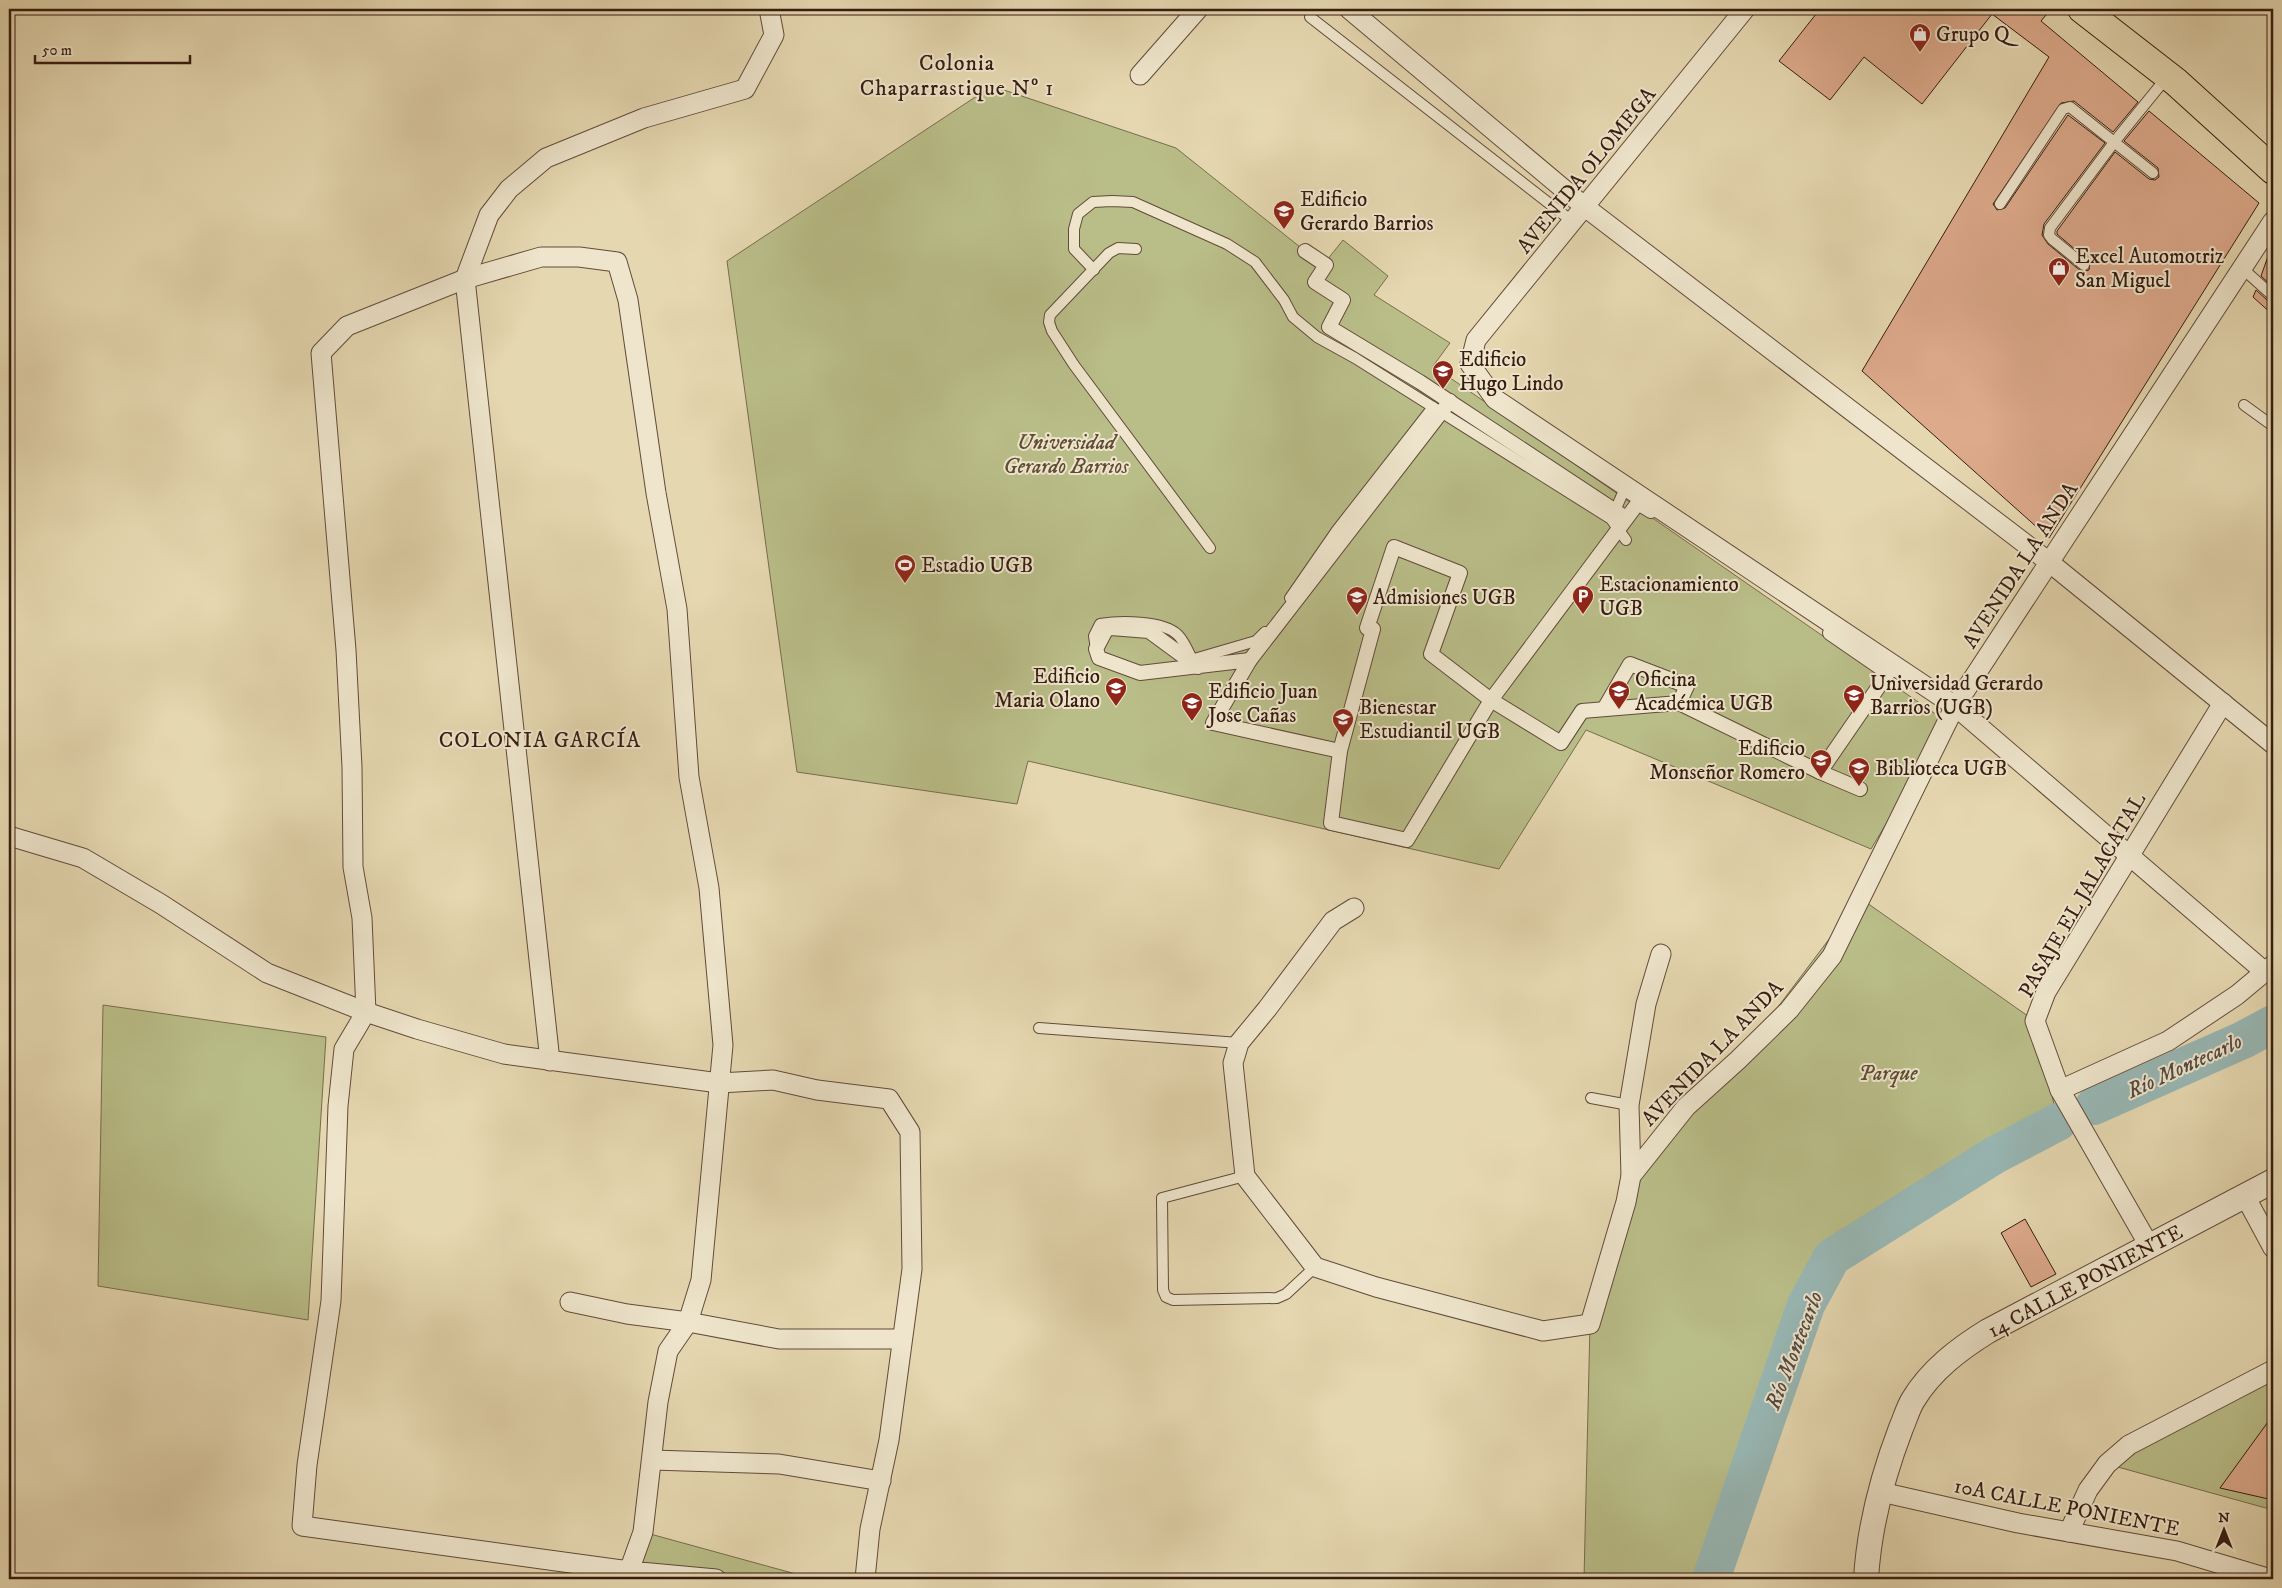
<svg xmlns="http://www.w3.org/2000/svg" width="2282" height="1588" font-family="'IM FELL DW Pica',serif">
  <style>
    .green { fill: #b9bd88; stroke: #786c4d }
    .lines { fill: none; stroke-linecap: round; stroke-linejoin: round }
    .river { stroke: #98b7b4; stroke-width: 38 }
    .building { fill: #ddaa8c; stroke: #371c12 }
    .service-casing { stroke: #624b3a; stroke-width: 12 }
    .pedestrian-casing { stroke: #624b3a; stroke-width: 16 }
    .minor-casing { stroke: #624b3a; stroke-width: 21 }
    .tertiary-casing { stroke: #624b3a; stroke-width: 26 }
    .trunk-casing { stroke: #371c12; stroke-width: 30 }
    .service { stroke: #eee5cc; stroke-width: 10 }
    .pedestrian { stroke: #eee5cc; stroke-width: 14 }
    .minor { stroke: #eee5cc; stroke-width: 19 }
    .tertiary { stroke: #eee5cc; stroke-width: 24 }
    .trunk { stroke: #e5d7b0; stroke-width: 28 }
    .labels { text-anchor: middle; stroke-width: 4; stroke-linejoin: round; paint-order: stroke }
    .poi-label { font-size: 21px; fill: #371c12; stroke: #eee5cc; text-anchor: start }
    .street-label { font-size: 21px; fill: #371c12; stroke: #eee5cc }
    .park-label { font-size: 21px; font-style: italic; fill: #5e4c35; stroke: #eee5cc }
    .neighbourhood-label { font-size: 22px; letter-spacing: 1px; fill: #371c12; stroke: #eee5cc }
    .water-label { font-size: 22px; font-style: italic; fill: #544a43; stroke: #eee5cc }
  </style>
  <rect width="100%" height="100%" fill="#e5d7b0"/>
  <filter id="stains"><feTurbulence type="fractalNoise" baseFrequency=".004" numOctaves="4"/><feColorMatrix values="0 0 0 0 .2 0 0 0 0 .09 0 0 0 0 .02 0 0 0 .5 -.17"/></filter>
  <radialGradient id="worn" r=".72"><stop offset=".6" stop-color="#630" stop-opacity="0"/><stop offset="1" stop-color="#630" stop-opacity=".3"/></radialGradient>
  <!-- green -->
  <g class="green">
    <polygon points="992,86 1176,148 1305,251 1327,260 1343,240 1388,276 1374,295 1450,343 1433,366 1947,722 1871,849 1586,730 1499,869 1028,761 1017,804 797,772 727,261"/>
    <polygon points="1860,898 2035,1021 2058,1122 1930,1195 1832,1257 1768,1419 1711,1579 1584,1579 1590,1324 1646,1155 1738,1060"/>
    <polygon points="103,1005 326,1037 308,1320 98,1286"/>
    <polygon points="2273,1372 2273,1510 2107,1464"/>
    <polygon points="643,1532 814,1579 631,1579"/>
  </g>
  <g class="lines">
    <!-- river -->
    <g class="river">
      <polyline points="2094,1106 2243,1040 2273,1024"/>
      <polyline points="1711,1579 1806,1305 1832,1257 1995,1155 2058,1122"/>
    </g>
  </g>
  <!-- building -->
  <g class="building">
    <polygon points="1820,9 2051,9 2041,21 2138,102 2113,132 2074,101 2061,103 1993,204 1997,210 2005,208 2068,115 2105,143 2044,224 2042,235 2048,244 2082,272 2089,270 2090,262 2057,234 2057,231 2115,152 2149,179 2155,180 2159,177 2158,168 2124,141 2149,111 2259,203 2049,538 1862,371 2049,57 1992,14 1922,104 1864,57 1830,100 1779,61"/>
    <polygon points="2271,248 2273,248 2273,287 2261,276"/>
    <polygon points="2256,290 2268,301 2273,303 2273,315 2253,297"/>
    <polygon points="2025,1219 2056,1274 2031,1287 2001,1233"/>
    <polygon points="2273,1415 2273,1500 2220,1488"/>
  </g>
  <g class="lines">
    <!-- service casing -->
    <g class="service-casing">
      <g id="service">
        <polyline points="1310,17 1573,222"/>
        <polyline points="2000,204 2063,109 2070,107 2153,173"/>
        <polyline points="1136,249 1118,248 1109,253 1050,315 1049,322 1052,331 1074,365 1210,548"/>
        <polyline points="2084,265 2052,239 2049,235 2050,228 2115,141 2167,77"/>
        <polyline points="2242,268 2273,296"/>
        <polyline points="1094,270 1074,249 1074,229 1078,214 1093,202 1112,201 1133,202 1227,244 1255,262 1284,300 1293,317 1317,337 1355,358 1611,519 1626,540"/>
        <polyline points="2244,405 2273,426"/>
        <polyline points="1613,515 1626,486"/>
        <polyline points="1290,598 1337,530 1433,407"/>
        <path d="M1096 649 1094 636 1100 624C1119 621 1163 620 1178 635 1184 641 1188 651 1192 659"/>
        <polyline points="1184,662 1256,641 1265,632"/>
        <polyline points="1039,1028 1239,1043"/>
        <polyline points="1591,1098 1629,1105"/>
        <polyline points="1245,1176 1162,1198 1163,1290 1166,1297 1173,1300 1277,1298 1286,1294 1315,1267"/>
      </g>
    </g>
    <!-- pedestrian casing -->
    <g class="pedestrian-casing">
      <g id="pedestrian">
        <polyline points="1305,251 1326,265 1315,282 1343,300 1329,327 1420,382 1626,518"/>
        <polyline points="1250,660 1450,401"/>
        <polyline points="1198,667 1149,631 1111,628 1106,630 1096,649 1099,658 1140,673 1250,660 1213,723 1340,751 1331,823 1407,840 1491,700 1638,503 1651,511"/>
        <polyline points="1604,709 1630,664 1687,686 1679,703"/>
        <polyline points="1340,751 1373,629 1367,628 1394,547 1460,573 1431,654 1491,700 1561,743 1582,711 1679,703 1820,772 1888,673 1830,633"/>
        <polyline points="1820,772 1860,789"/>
      </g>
    </g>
    <!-- minor casing -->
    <g class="minor-casing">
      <g id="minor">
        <polyline points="1349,9 1585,207 2049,562 2273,744"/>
        <polyline points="1745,9 1476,340 1470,364 1495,399 1955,706 2265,972"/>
        <polyline points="1140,75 1198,9"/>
        <polyline points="9,836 83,858 161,904 267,973 366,1012 417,1029 504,1054 719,1083 773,1080 817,1090 889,1099 910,1132 912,1269 889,1440 870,1529 865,1579"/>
        <polyline points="1354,908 1333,921 1267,1009 1239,1043 1233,1063 1245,1176 1315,1267 1376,1287 1543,1331 1590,1324 1626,1202 1631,1176 1686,1107 1738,1060 1789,1010 1832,956 1955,706 2273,221"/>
        <polyline points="550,1061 465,279 489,215 509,189 546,158 644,118 745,89 774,35 769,9"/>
        <polyline points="2060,1090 2168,1041 2237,995 2273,965"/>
        <polyline points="1631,1176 1629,1105 1646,1004 1661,954"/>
        <polyline points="2245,1196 2273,1248"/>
        <polyline points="2150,1247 2060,1090 2035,1021 2046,992 2223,703"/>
        <polyline points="570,1302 627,1314 688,1322 779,1339 902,1339"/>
        <polyline points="652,1460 779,1464 881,1481"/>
        <polyline points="1881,1492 2018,1523 2177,1551 2271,1579"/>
        <polyline points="2069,1532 2088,1490 2107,1464 2129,1445 2273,1370"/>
        <polyline points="616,1579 629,1571 643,1532 658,1402 668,1351 688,1322 701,1280 723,1045 709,888 689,777 677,609 656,493 628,300 617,262 579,257 541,257 465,279 347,326 321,353 346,650 352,767 353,867 362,918 366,1012 344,1049 338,1106 331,1301 307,1465 302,1526 629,1571 716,1579"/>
      </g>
    </g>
    <!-- tertiary casing -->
    <g class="tertiary-casing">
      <path id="tertiary" d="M1866 1579C1869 1528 1883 1475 1901 1428 1905 1419 1908 1408 1913 1400 1931 1370 1959 1349 1988 1331L2273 1181"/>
    </g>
    <!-- trunk casing -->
    <g class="trunk-casing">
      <polyline id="trunk" points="2082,9 2176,82 2273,170"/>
    </g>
    <!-- service -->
    <use href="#service" class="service"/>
    <!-- pedestrian -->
    <use href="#pedestrian" class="pedestrian"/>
    <!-- minor -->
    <use href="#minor" class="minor"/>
    <!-- tertiary -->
    <use href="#tertiary" class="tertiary"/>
    <!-- trunk -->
    <use href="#trunk" class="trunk"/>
  </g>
  <!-- icons -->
  <defs>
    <g id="shop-pin" transform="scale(1.125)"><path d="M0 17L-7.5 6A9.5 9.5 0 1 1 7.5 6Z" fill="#8f2418" stroke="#eee5cc"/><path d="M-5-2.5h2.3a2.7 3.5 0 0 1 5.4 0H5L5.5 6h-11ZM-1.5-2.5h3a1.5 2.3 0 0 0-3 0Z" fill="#fff"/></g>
    <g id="university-pin" transform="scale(1.125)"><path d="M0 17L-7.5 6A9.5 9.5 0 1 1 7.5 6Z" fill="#8f2418" stroke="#eee5cc"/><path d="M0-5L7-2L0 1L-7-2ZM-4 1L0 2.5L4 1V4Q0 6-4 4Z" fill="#fff"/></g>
    <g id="stadium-pin" transform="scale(1.125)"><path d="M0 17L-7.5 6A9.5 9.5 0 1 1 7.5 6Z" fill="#8f2418" stroke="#eee5cc"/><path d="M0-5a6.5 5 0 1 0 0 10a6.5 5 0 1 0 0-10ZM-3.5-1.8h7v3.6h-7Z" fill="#fff"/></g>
    <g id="parking-pin" transform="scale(1.125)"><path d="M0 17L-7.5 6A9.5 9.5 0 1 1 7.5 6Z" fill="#8f2418" stroke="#eee5cc"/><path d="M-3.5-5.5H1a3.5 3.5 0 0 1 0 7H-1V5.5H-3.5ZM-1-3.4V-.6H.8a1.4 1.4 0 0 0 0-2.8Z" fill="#fff"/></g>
    <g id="school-pin" transform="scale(1.125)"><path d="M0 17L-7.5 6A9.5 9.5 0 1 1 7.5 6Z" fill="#8f2418" stroke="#eee5cc"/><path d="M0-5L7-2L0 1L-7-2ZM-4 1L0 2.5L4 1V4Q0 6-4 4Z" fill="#fff"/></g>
  </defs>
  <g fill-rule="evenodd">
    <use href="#shop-pin" x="1920" y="34"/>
    <use href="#university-pin" x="1284" y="211"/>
    <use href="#shop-pin" x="2059" y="268"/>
    <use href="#university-pin" x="1443" y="371"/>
    <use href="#stadium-pin" x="905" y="565"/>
    <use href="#parking-pin" x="1583" y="596"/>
    <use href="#university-pin" x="1357" y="597"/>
    <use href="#university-pin" x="1116" y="688"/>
    <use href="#university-pin" x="1619" y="691"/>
    <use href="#school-pin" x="1854" y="695"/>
    <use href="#university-pin" x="1192" y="703"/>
    <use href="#university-pin" x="1343" y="719"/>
    <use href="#university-pin" x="1821" y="760"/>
    <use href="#university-pin" x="1859" y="768"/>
  </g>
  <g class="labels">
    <!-- poi labels -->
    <g class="poi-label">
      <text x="1936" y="41">Grupo Q</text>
      <text x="1300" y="206">Edificio<tspan x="1300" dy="24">Gerardo Barrios</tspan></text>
      <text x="2075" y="263">Excel Automotriz<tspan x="2075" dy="24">San Miguel</tspan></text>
      <text x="1459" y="366">Edificio<tspan x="1459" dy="24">Hugo Lindo</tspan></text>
      <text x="921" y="572">Estadio UGB</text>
      <text x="1599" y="591">Estacionamiento<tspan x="1599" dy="24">UGB</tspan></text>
      <text x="1373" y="604">Admisiones UGB</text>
      <text x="1100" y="683" text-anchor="end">Edificio<tspan x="1100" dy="24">Maria Olano</tspan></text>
      <text x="1635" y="686">Oficina<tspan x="1635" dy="24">Académica UGB</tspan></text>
      <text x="1870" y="690">Universidad Gerardo<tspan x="1870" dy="24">Barrios (UGB)</tspan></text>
      <text x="1208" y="698">Edificio Juan<tspan x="1208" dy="24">Jose Cañas</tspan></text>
      <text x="1359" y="714">Bienestar<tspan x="1359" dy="24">Estudiantil UGB</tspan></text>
      <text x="1805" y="755" text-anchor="end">Edificio<tspan x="1805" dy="24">Monseñor Romero</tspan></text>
      <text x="1875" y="775">Biblioteca UGB</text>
    </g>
    <!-- street labels -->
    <g class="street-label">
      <text transform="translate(1586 170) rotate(-51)" y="7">AVENIDA OLOMEGA</text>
      <text transform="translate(2020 565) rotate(-57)" y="7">AVENIDA LA ANDA</text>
      <text transform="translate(2082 895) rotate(-60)" y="7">PASAJE EL JALACATAL</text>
      <text transform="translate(1712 1053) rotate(-46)" y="7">AVENIDA LA ANDA</text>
      <text transform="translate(2085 1281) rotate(-28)" y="7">14 CALLE PONIENTE</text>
      <text transform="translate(2067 1507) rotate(11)" y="7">10A CALLE PONIENTE</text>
    </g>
    <!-- park labels -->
    <g class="park-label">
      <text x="1066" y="449">Universidad<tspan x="1066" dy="24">Gerardo Barrios</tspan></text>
      <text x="1888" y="1080">Parque</text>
    </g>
    <!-- neighbourhood labels -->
    <g class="neighbourhood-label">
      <text x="957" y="70">Colonia<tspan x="957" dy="25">Chaparrastique Nº 1</tspan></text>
      <text x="540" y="747">COLONIA GARCÍA</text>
    </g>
    <!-- water labels -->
    <g class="water-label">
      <text transform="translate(2184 1065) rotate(-25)" y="8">Río Montecarlo</text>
      <text transform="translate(1793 1350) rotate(-69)" y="8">Río Montecarlo</text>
    </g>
  </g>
  <!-- margin -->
  <rect width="2282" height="1588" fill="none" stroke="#e5d7b0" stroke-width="30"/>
  <rect x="10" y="10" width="2262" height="1568" fill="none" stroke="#371c12" stroke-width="2.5"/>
  <rect x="15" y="15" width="2252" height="1558" fill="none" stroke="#371c12"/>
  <!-- north arrow -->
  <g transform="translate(2224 1530)" stroke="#eee5cc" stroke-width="4" paint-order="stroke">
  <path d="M0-4L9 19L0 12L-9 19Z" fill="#371c12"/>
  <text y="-8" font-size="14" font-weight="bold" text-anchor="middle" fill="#371c12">N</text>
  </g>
  <!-- scale -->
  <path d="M35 55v8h155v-8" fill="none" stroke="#371c12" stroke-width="2.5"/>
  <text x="42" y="55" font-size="15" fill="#371c12" stroke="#eee5cc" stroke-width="4" paint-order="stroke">50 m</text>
  <rect width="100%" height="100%" filter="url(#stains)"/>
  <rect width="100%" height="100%" fill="url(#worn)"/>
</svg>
